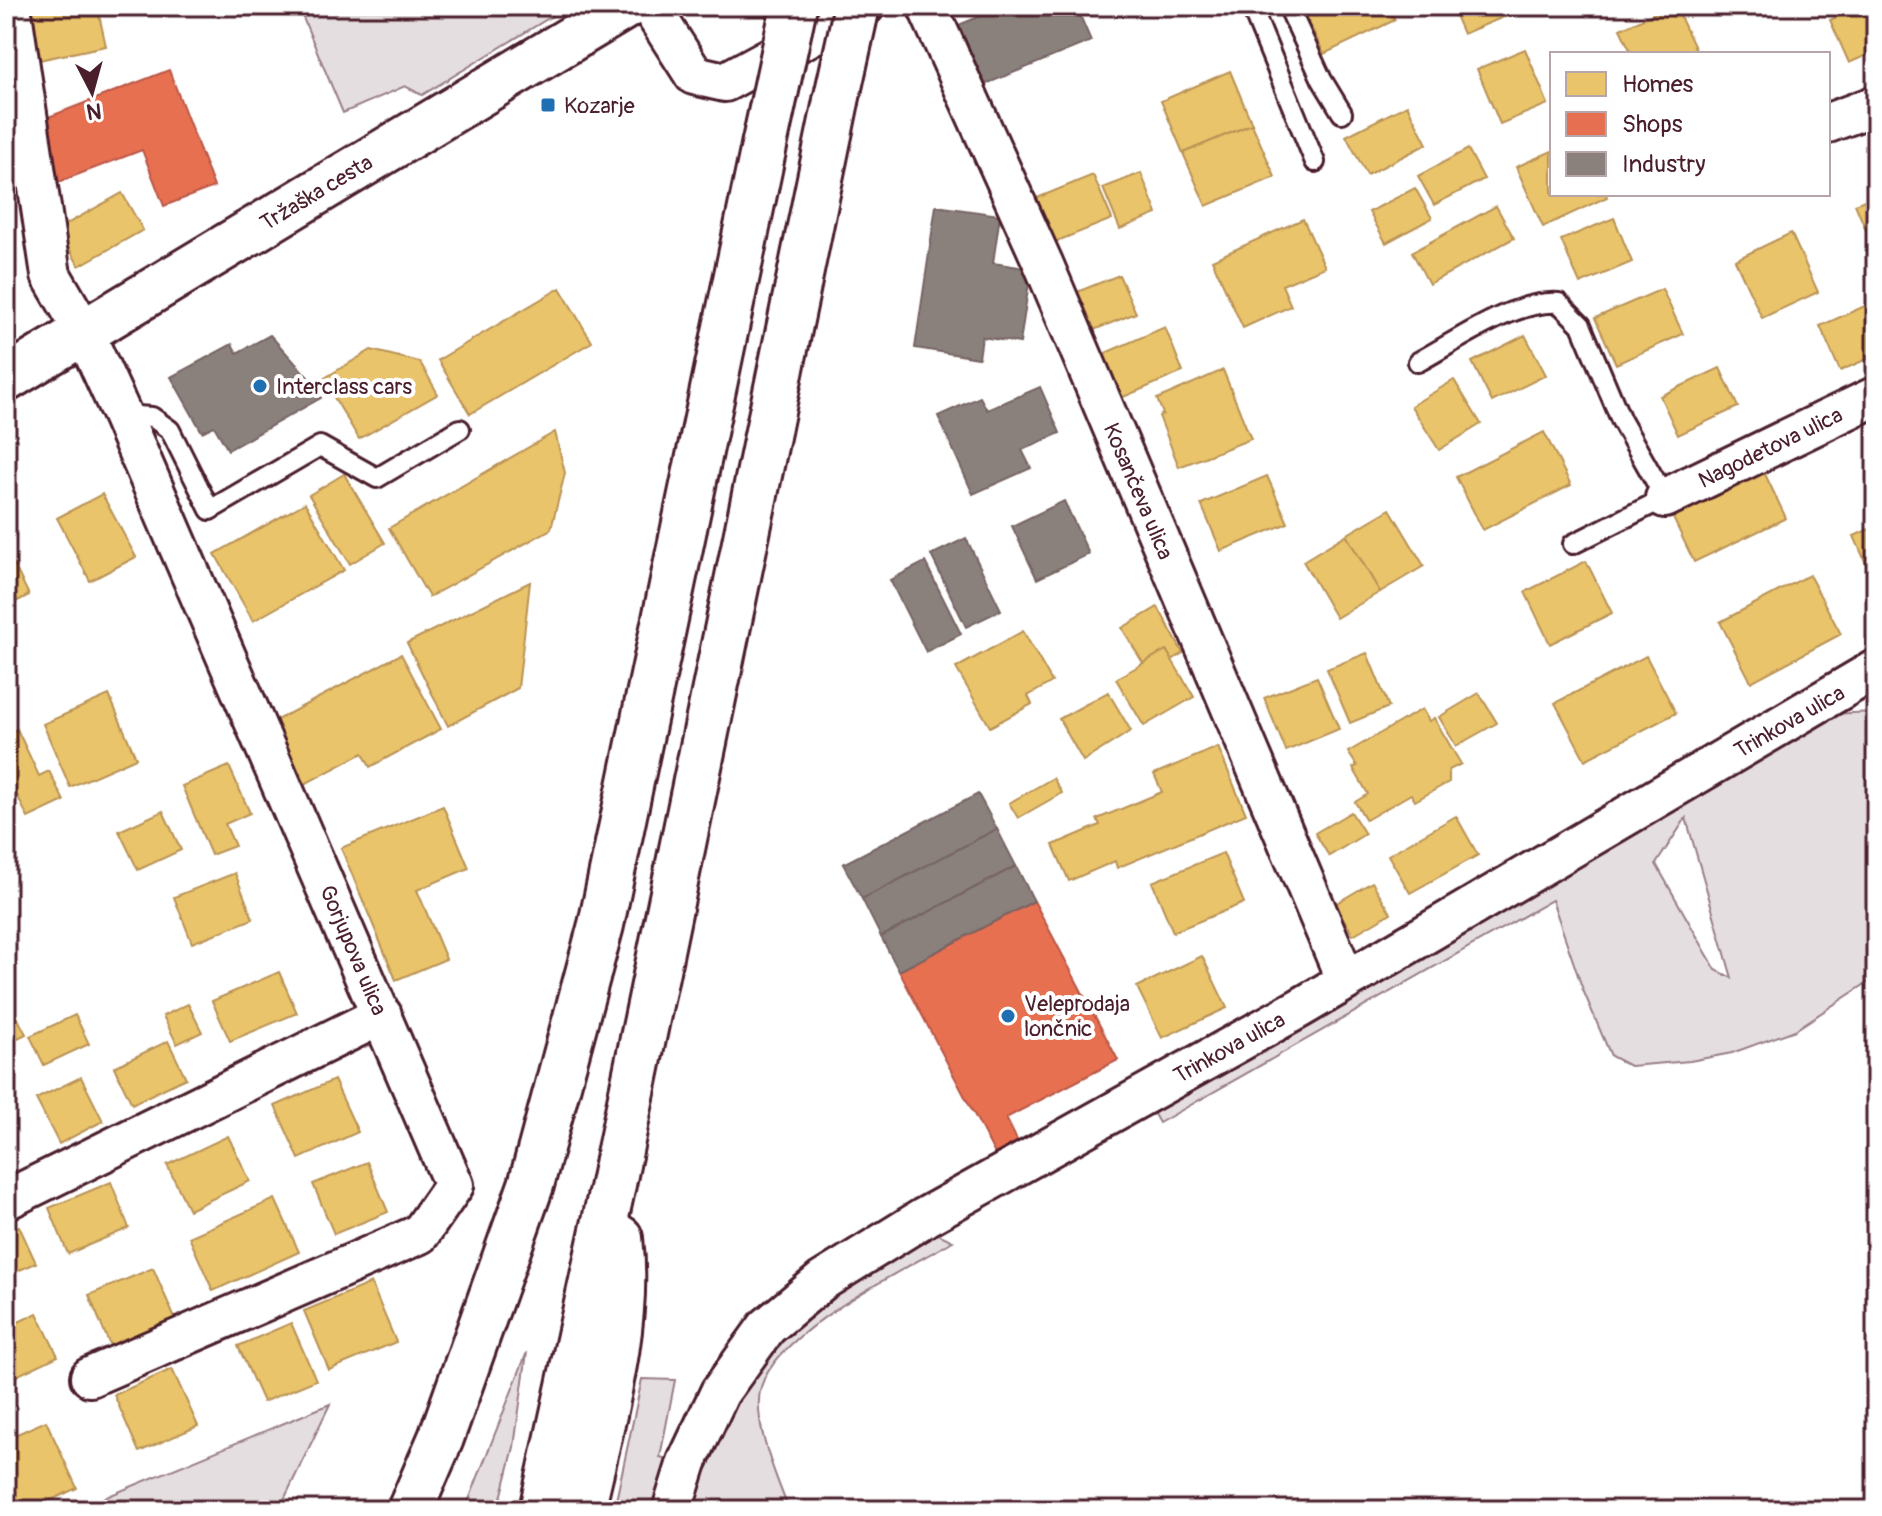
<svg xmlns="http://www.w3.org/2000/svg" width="1882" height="1516" font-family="Pangolin,sans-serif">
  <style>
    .green { fill: #e5dee0; stroke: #987e86; stroke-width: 2; fill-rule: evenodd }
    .homes { fill: #e9c46a; stroke: #b99257; stroke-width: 2 }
    .shops { fill: #e76f51; stroke: #b85746; stroke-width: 2 }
    .industry { fill: #8a817c; stroke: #776464; stroke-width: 2 }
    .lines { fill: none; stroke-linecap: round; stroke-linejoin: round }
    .service-casing { stroke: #4a1f2b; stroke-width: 24 }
    .minor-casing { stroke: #4a1f2b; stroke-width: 44 }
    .secondary-casing { stroke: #4a1f2b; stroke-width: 50 }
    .motorway-casing { stroke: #4a1f2b; stroke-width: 50 }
    .service { stroke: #fff; stroke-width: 18 }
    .minor { stroke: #fff; stroke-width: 38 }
    .secondary { stroke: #fff; stroke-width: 44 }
    .motorway { stroke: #fff; stroke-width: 44 }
    .motorway-bridge-casing { stroke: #4a1f2b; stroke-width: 50; stroke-linecap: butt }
    .motorway-bridge { stroke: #fff; stroke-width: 44 }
    .poi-dot { fill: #1f6fb2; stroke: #fff; stroke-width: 3 }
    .labels { text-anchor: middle; stroke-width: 8; stroke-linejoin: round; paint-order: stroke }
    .poi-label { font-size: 22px; fill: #4a1f2b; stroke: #fff; text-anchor: start }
    .street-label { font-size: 22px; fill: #4a1f2b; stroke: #fff }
  </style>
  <rect width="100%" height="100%" fill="#fff"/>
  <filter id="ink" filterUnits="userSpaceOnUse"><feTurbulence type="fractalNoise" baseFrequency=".0125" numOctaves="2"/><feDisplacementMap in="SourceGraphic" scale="16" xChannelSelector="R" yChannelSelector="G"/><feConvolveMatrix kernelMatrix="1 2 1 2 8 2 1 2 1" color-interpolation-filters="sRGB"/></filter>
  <g filter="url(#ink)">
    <!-- green -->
    <g class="green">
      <polygon points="298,6 550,6 552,16 422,95 405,86 343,113"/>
      <path d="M1876 712V977L1795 1030 1732 1053 1690 1061 1630 1066 1611 1056 1583 990 1552 900 1159 1123 1150 1107 1828 714ZM1686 818 1732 978 1716 970 1656 864Z"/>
      <path d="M930 1230 953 1241C902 1271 778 1330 761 1387 751 1420 777 1479 789 1510H685L699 1462 778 1334Z"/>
      <polygon points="527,1352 514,1447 498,1510 465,1510"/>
      <polygon points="642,1379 675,1380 660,1457 675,1461 660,1510 614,1510"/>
      <polygon points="330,1404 279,1510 75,1510"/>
    </g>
    <!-- homes -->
    <g class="homes">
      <polygon points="23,6 97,6 106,46 34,61"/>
      <polygon points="1301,6 1389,6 1395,20 1324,54"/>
      <polygon points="1451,6 1530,6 1463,34"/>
      <polygon points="1670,6 1675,6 1696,50 1687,54 1632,54 1620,29"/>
      <polygon points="1861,6 1876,6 1876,51 1849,63 1830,20"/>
      <polygon points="1525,49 1548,104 1500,124 1477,69"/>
      <polygon points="1230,71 1252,124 1183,153 1161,101"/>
      <polygon points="1407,105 1427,144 1367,175 1346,136"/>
      <polygon points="1252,124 1275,177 1206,206 1183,153"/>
      <polygon points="1468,149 1484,179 1434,205 1418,176"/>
      <polygon points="1552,151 1552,194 1606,194 1607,197 1543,227 1516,167"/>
      <polygon points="1141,173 1157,214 1120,229 1103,188"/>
      <polygon points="1093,175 1112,219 1055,242 1037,198"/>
      <polygon points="1415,188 1432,218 1386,243 1369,212"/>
      <polygon points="122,193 143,230 79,266 58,229"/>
      <polygon points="1876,195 1876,248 1874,249 1855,204"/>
      <polygon points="1496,206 1514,238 1429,284 1412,252"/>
      <polygon points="1614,218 1632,262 1580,284 1561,240"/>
      <polygon points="1303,219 1325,267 1282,285 1291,306 1243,328 1212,260"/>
      <polygon points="1791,233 1818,292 1762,318 1735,260"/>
      <polygon points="1119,275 1136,313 1094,330 1077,292"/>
      <polygon points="560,288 592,342 470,414 438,360"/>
      <polygon points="1662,289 1683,334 1616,364 1595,318"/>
      <polygon points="1876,301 1876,355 1840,371 1820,326"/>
      <polygon points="1165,327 1183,372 1121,398 1103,354"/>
      <polygon points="1525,335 1546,375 1492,402 1472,362"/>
      <polygon points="371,350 420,362 438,394 359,439 323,379"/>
      <polygon points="1720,368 1738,407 1678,435 1660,396"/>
      <polygon points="1223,370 1251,439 1179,467 1159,416 1163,414 1157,399"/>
      <polygon points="1454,380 1481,424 1439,450 1411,406"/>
      <polygon points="555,432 565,473 551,529 429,597 389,528"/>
      <polygon points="1544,432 1571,485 1483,530 1456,477"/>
      <polygon points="1764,472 1786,518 1694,562 1672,516"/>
      <polygon points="344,474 385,543 350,564 309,495"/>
      <polygon points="1267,476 1288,523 1221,551 1201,504"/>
      <polygon points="102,494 136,557 90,581 57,518"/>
      <polygon points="305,503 344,570 253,621 215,554"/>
      <polygon points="1390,509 1424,566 1380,592 1346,535"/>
      <polygon points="1876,526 1876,583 1875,584 1854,536"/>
      <polygon points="1346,535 1380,592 1336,618 1303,561"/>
      <polygon points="6,549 29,595 6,607"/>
      <polygon points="1586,561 1612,613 1550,644 1525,592"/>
      <polygon points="1809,575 1841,634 1751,682 1720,622"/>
      <polygon points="530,582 518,688 448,726 407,643"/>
      <polygon points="1158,607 1183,653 1172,660 1166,650 1143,663 1122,628"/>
      <polygon points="1023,631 1052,682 1028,696 1032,704 990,727 956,668"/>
      <polygon points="1166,650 1194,697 1144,726 1116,679"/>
      <polygon points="1367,653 1389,707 1350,723 1327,669"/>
      <polygon points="401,654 441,729 370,767 363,753 303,785 269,724"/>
      <polygon points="1646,656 1676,713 1585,760 1555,703"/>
      <polygon points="1317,677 1339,729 1286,751 1264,698"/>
      <polygon points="1108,692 1131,731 1083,761 1059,719"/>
      <polygon points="1479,693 1497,723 1456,746 1439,717"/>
      <polygon points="109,695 136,758 70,787 43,724"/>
      <polygon points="1422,709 1429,721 1434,718 1461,764 1449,770 1449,782 1415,801 1411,794 1366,820 1355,802 1368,794 1353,768 1357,766 1348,752"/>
      <polygon points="17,729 39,776 49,771 64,801 28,818 6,772 6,734"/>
      <polygon points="1218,747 1246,814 1117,868 1115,861 1069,881 1053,845 1100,825 1097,819 1162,792 1154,774"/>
      <polygon points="229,766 250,813 225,824 235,846 211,855 182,786"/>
      <polygon points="1053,778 1062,793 1018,818 1009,803"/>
      <polygon points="443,806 469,868 417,890 446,959 396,980 341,848"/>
      <polygon points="163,811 181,850 138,870 119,831"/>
      <polygon points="1351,812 1365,834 1329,856 1315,833"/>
      <polygon points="1456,816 1478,855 1410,893 1388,855"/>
      <polygon points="1223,853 1244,903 1173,932 1152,882"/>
      <polygon points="235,873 253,919 192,943 174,897"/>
      <polygon points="1372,882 1391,913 1353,935 1335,904"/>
      <polygon points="1202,956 1227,1008 1162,1038 1137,987"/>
      <polygon points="279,972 297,1013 230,1041 212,1001"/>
      <polygon points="6,996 26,1034 6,1044"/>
      <polygon points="188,1004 202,1032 177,1044 163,1016"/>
      <polygon points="75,1015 89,1044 44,1065 30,1036"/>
      <polygon points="168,1041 186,1078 132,1104 114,1067"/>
      <polygon points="81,1077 103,1121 59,1144 36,1099"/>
      <polygon points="334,1080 358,1132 299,1159 275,1106"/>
      <polygon points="228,1136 250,1181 189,1210 167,1165"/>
      <polygon points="367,1162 388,1212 334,1234 313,1184"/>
      <polygon points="111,1182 129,1228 68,1254 49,1208"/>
      <polygon points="275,1199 299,1252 213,1291 189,1237"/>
      <polygon points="19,1226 36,1263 6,1276 6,1231"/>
      <polygon points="153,1268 176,1321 111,1348 89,1295"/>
      <polygon points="371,1283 396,1342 329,1370 304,1311"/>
      <polygon points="37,1313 58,1356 6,1381 6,1328"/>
      <polygon points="291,1323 316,1380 263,1402 238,1346"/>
      <polygon points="172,1369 198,1426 139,1452 114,1395"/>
      <polygon points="46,1421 77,1488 30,1510 18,1510 6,1485 6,1439"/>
    </g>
    <!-- shops -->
    <g class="shops">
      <polygon points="169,70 214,187 164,206 142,150 56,183 33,123"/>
      <polygon points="1034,901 1118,1060 1006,1118 1020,1146 997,1158 899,971"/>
    </g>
    <!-- industry -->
    <g class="industry">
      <polygon points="1005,6 1076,6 1091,41 981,86 956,26"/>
      <polygon points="936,206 1000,215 993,263 1031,269 1020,343 982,337 979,358 915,348"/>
      <polygon points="270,335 308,377 321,398 228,450 214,426 202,432 171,377 232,344 237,353"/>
      <polygon points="1040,387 1060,433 1022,450 1031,468 973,494 938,416 980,397 987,410"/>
      <polygon points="1064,501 1089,554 1037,579 1012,526"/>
      <polygon points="966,538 1001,610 966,627 931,555"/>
      <polygon points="925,562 961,634 926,652 890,580"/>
      <polygon points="978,794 997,829 862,899 843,864"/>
      <polygon points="997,829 1016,866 881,937 862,899"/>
      <polygon points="1016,866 1034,901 899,971 881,937"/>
    </g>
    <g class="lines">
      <!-- service casing -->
      <g class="service-casing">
        <g id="service">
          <polyline points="1251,6 1315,162"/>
          <polyline points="1288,6 1322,80 1342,113"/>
          <path d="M1418 362C1459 340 1513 300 1559 303L1581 325 1621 420 1665 498 1573 544"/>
          <polyline points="122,415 152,417 170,430 210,510 320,446 377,478 460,429"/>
        </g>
      </g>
      <!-- minor casing -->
      <g class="minor-casing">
        <g id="minor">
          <polyline points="11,6 51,275 84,332 122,415 454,1185 420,1234 90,1377"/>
          <polyline points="650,6 694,75 725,82 865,6"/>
          <polyline points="927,6 1043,263 1346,980"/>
          <polyline points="1828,123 1876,105"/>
          <polyline points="1665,498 1876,396"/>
          <polyline points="6,1200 382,1015"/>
          <polyline points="672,1510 687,1462 720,1392 767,1327 822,1281 925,1217 1300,1008 1876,669"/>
        </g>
      </g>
      <!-- secondary casing -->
      <g class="secondary-casing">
        <polyline id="secondary" points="6,379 626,6"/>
      </g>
      <!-- motorway casing -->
      <g class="motorway-casing">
        <g id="motorway">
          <polyline points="410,1510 441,1438 531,1185 601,925 764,146"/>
          <polyline points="542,1510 612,1189 836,101"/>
          <path d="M582 1510C601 1424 631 1326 620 1238"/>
        </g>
      </g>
      <!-- service -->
      <use href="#service" class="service"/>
      <!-- minor -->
      <use href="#minor" class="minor"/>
      <!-- secondary -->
      <use href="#secondary" class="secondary"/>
      <!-- motorway -->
      <use href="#motorway" class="motorway"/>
      <!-- motorway-bridge casing -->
      <g class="motorway-bridge-casing">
        <g id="motorway-bridge">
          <polyline points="836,101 857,6"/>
          <polyline points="764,146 794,6"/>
        </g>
      </g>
      <!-- motorway-bridge -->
      <use href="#motorway-bridge" class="motorway-bridge"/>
    </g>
  </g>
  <!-- markers -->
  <g class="poi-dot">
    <rect x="540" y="97" width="16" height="16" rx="4"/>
    <circle cx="260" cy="386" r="8"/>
    <circle cx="1008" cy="1016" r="8"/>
  </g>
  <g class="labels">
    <!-- poi labels -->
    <g class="poi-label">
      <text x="564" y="113">Kozarje</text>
      <text x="276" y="394">Interclass cars</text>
      <text x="1024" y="1011">Veleprodaja<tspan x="1024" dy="25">lončnic</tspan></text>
    </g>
    <!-- street labels -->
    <g class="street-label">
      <text transform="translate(316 192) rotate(-31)" y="8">Tržaška cesta</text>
      <text transform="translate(1770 447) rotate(-26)" y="8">Nagodetova ulica</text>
      <text transform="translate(1139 491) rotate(67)" y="8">Kosančeva ulica</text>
      <text transform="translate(1789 721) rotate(-30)" y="8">Trinkova ulica</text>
      <text transform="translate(354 950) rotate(67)" y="8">Gorjupova ulica</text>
      <text transform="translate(1229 1047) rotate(-29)" y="8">Trinkova ulica</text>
    </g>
  </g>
  <!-- margin -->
  <rect width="1882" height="1516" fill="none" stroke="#fff" stroke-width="32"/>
  <rect x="16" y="16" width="1850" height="1484" fill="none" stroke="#4a1f2b" stroke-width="3" filter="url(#ink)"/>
  <!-- legend -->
  <rect x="1550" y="52" width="280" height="144" fill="#ffffff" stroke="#b7a5aa" stroke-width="2"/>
  <rect x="1566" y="72" width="40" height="24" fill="#e9c46a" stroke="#b7a5aa" stroke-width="2"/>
  <text x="1622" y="92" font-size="24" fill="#4a1f2b">Homes</text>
  <rect x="1566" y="112" width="40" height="24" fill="#e76f51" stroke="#b7a5aa" stroke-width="2"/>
  <text x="1622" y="132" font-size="24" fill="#4a1f2b">Shops</text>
  <rect x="1566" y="152" width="40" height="24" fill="#8a817c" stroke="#b7a5aa" stroke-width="2"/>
  <text x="1622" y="172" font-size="24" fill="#4a1f2b">Industry</text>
  <!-- north arrow -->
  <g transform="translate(92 92) rotate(174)" stroke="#ffffff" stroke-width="6" paint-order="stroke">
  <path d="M0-6L14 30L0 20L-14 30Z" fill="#4a1f2b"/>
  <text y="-12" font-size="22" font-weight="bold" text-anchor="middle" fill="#4a1f2b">N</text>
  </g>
</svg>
